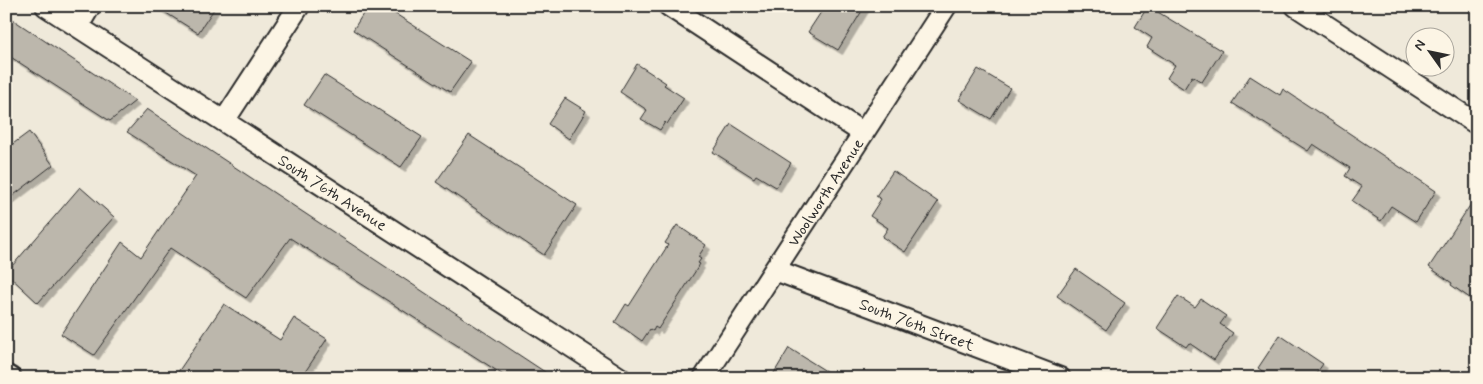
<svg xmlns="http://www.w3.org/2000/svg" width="1483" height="384" font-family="Mynerve,sans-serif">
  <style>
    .building { fill: #bcb7ac; stroke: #2b2b2b; filter: url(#shadow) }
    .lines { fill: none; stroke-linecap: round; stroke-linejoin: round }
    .minor-casing { stroke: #2b2b2b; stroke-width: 24 }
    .minor { stroke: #fcf5e5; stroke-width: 20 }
    .labels { text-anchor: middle; stroke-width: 5; stroke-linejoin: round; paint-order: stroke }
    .street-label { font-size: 16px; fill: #2b2b2b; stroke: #fcf5e5 }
  </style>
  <defs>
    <filter id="shadow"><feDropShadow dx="4.5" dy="4.5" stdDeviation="0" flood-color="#0004"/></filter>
  </defs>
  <rect width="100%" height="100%" fill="#efe9da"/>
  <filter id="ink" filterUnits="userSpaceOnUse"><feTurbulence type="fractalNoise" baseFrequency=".02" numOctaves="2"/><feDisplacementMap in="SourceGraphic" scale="10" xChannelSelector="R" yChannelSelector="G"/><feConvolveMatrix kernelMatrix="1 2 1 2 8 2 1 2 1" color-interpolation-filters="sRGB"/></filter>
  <g filter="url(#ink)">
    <!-- building -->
    <g class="building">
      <polygon points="155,6 216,6 198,33"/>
      <polygon points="368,6 383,6 471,62 450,92 353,30"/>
      <polygon points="825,6 865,6 838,50 808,32"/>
      <polygon points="1148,6 1222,51 1202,82 1192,76 1184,89 1167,78 1175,65 1147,47 1152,38 1135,27"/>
      <polygon points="6,15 135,101 110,121 6,54"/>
      <polygon points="637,64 666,83 664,85 684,98 667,124 665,122 660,130 641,119 647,110 620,92"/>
      <polygon points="978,69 1010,88 991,119 959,100"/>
      <polygon points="324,75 422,137 401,167 304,105"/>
      <polygon points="1250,76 1280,95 1283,89 1436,191 1416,222 1391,206 1381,221 1352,201 1362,187 1345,176 1350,168 1313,144 1308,151 1232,103"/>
      <polygon points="565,98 586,111 569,139 548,124"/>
      <polygon points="147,109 554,378 508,378 290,238 246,298 170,248 94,355 61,334 122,242 141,257 196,176 127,132"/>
      <polygon points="731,124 791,163 776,187 756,175 754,178 713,152"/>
      <polygon points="29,132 53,165 6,201 6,149"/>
      <polygon points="469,135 577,205 544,255 436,182"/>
      <polygon points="893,171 938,202 905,252 882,237 888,228 870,216 881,199 876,196"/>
      <polygon points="80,187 114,217 38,303 6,273"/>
      <polygon points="1477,195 1477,303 1451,285 1452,283 1429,267"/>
      <polygon points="677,225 706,245 698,257 701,259 698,263 700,264 658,329 655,327 653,331 650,329 642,341 615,322 626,304 629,306 668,245 665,243"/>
      <polygon points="1076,269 1125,303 1106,330 1057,296"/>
      <polygon points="1178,296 1195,307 1201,299 1226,316 1220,324 1233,333 1214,360 1189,343 1186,347 1157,328"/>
      <polygon points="224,304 280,340 294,318 327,339 301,378 174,378"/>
      <polygon points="1280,335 1323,364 1313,378 1272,378 1258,368"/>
      <polygon points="789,348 837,378 771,378"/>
    </g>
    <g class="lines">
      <!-- minor casing -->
      <g class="minor-casing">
        <g id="minor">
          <path id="s1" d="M46 6 620 378"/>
          <polyline points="669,6 863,133"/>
          <polyline points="1296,6 1477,124"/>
          <polyline points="78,26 90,6"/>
          <polyline points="224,121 299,6"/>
          <path id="s2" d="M775 270 1060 378"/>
          <polyline points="6,375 11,378"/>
          <path id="s3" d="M704 378 946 6"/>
        </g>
      </g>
      <!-- minor -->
      <use href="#minor" class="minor"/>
    </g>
  </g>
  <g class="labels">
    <!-- street labels -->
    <g class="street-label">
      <text dy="6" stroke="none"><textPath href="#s1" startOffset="342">South 76th Avenue</textPath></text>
      <text dy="6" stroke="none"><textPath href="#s3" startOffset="222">Woolworth Avenue</textPath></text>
      <text dy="6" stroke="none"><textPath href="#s2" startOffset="152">South 76th Street</textPath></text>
    </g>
  </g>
  <!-- margin -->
  <rect width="1483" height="384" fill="none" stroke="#fcf5e5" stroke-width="25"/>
  <rect x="12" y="12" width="1458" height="359" fill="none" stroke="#2b2b2b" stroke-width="2" filter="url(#ink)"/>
  <!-- north arrow -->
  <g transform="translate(1430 52) rotate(303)"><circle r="24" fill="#fcf5e5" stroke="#a8a49b"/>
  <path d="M0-4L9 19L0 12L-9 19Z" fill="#2b2b2b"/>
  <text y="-8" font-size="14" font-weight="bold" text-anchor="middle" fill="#2b2b2b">N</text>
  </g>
</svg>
